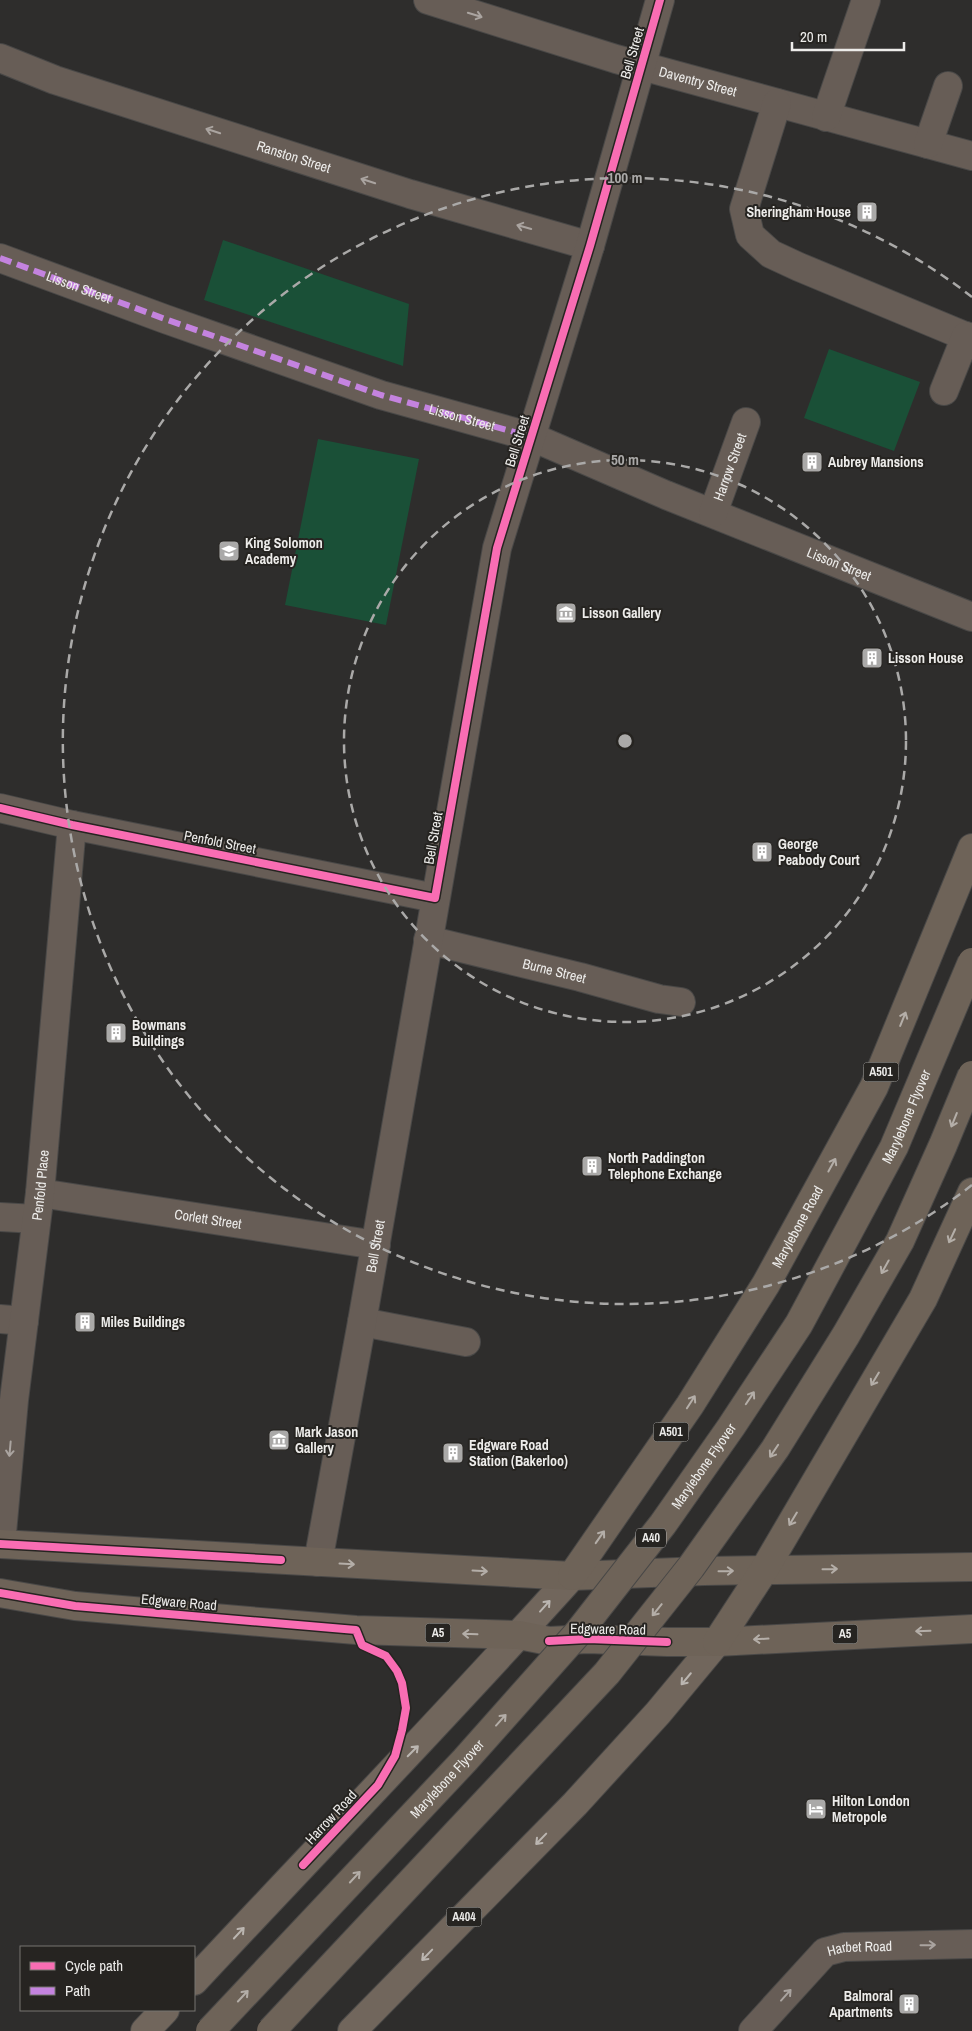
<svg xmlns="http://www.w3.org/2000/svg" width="972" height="2031" font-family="'Archivo Narrow',sans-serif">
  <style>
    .green { fill: #1a5037 }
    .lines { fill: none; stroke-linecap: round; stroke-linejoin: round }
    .minor-casing { stroke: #494847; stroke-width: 30 }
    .major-casing { stroke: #494847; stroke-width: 30 }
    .highway-casing { stroke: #494847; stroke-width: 30 }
    .minor { stroke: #675d56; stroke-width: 28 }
    .major { stroke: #71665c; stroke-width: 28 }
    .highway { stroke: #6e6358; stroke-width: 28 }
    .highway-bridge-casing { stroke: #494847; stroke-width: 30; stroke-linecap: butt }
    .highway-bridge { stroke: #6e6358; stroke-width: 28 }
    .quiet { stroke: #c483df; stroke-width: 6; stroke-dasharray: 12 6; stroke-linecap: butt }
    .cycleway-casing { stroke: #262421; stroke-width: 11 }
    .cycleway { stroke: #f96db3; stroke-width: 8 }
    .oneway { stroke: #aaa4a0 }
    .oneway2 { stroke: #b4aea8 }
    .oneway3 { stroke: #bbb6b1 }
    .ring { fill: none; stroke: #aaa9a8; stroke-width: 2.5; stroke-dasharray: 9 6 }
    .labels { text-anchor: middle; stroke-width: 4; stroke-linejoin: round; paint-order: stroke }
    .shield { fill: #262421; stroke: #b1b0ae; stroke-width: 1 }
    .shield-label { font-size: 12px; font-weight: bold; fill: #edecea }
    .street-label { font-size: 14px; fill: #edecea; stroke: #262421 }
    .poi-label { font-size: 14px; font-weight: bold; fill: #edecea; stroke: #262421; text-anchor: start }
    .centre { fill: #aaa9a8; stroke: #262421; stroke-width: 2.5 }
    .ring-label { font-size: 15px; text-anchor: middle; font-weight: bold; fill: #aaa9a8; stroke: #262421; stroke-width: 4; stroke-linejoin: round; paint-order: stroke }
  </style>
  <rect width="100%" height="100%" fill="#2e2d2c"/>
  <!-- green -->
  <g class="green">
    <polygon points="223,240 409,304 403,366 204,300"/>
    <polygon points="829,349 920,382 894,451 804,418"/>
    <polygon points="318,439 419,459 386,625 285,605"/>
  </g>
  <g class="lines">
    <!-- minor casing -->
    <g class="minor-casing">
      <g id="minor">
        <path id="s1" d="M428 0 616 59 972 156"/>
        <path id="s2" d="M0 58 55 80 410 194 590 246"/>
        <polyline points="777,103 744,209 750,235 771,254 799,267 972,339"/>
        <polyline points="826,117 866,0"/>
        <polyline points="928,144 948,86"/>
        <path id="s3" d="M0 258 165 319 381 395 532 437 666 495 972 617"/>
        <polyline points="944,391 966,336"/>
        <path id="s4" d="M713 513 746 422"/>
        <polyline points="0,808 72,825 435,898"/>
        <path id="s5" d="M428 940 580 977 659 999 681 1002"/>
        <path id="s6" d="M40 1193 376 1245"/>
        <polyline points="0,1217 36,1219"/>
        <polyline points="0,1319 24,1321"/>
        <polyline points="362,1322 466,1342"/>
        <path id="s7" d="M1 1544 14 1400 40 1193 72 825"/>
        <path id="s8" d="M318 1562 362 1322 497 548 590 246 660 0"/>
        <path id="s9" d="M753 2031 825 1952 844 1947 972 1944"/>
      </g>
    </g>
    <!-- major casing -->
    <g class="major-casing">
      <g id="major">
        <path d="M194 1981C320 1846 448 1714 572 1576"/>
        <polyline points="145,2031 165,2010"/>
        <polyline points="352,2031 575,1804 658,1713 717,1642"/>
      </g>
    </g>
    <!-- highway casing -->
    <g class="highway-casing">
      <g id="highway">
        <polyline points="0,1544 572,1576 704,1571 972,1567"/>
        <path id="s10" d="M572 1576 690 1405 766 1284 828 1171 874 1087 972 848"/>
        <polyline points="0,1593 75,1606 272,1623 356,1630 519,1635 549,1641 588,1639 667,1642 717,1642 972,1629"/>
        <polyline points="717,1642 764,1570 923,1299 972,1192"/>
      </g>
    </g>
    <!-- minor -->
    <use href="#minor" class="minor"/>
    <!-- major -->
    <use href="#major" class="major"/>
    <!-- highway -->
    <use href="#highway" class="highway"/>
    <!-- highway-bridge casing -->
    <g class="highway-bridge-casing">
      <g id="highway-bridge">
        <path id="s11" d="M210 2031 465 1760 577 1634 663 1524 731 1427 799 1324 894 1147 972 962"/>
        <polyline points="271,2031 607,1673 691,1567 775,1449 846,1335 900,1241 943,1145 972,1075"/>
      </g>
    </g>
    <!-- highway-bridge -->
    <use href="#highway-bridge" class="highway-bridge"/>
    <!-- quiet -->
    <path class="quiet" id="s12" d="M0 258 165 319 381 395 532 437"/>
    <!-- cycleway casing -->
    <g class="cycleway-casing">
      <g id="cycleway">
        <polyline points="0,808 72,825 435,898 497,548 590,246 660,0"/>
        <polyline points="0,1544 281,1560"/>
        <polyline points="0,1593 75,1606 356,1630 362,1645 386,1656 397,1671 402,1683 406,1708 402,1730 395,1756 378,1785 303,1865"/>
        <polyline points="549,1641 588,1639 667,1642"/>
      </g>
    </g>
    <!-- cycleway -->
    <use href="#cycleway" class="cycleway"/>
  </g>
  <!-- one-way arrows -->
  <defs><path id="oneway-shaft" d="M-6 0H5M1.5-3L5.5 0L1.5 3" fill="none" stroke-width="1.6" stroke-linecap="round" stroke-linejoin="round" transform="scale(1.25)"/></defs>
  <g class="oneway">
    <use href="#oneway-shaft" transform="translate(475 15) rotate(17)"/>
    <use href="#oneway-shaft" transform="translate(213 131) rotate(-162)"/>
    <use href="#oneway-shaft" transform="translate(368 181) rotate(-162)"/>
    <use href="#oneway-shaft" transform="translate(524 227) rotate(-164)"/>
    <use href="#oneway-shaft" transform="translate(10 1449) rotate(95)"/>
    <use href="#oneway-shaft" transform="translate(928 1945) rotate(-1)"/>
    <use href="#oneway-shaft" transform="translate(786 1995) rotate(-48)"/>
  </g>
  <g class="oneway2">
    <use href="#oneway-shaft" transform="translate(903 1019) rotate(-68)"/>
    <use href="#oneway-shaft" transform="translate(954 1120) rotate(112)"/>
    <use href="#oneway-shaft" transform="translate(832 1165) rotate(-61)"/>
    <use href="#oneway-shaft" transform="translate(952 1236) rotate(115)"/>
    <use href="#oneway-shaft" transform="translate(885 1267) rotate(119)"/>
    <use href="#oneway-shaft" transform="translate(875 1379) rotate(121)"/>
    <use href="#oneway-shaft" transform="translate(750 1398) rotate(-56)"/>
    <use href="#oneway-shaft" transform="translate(691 1402) rotate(-57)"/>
    <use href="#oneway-shaft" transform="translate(774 1451) rotate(124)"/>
    <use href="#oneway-shaft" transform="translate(793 1519) rotate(121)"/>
    <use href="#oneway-shaft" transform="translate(600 1537) rotate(-55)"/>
    <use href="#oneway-shaft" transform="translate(347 1564) rotate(3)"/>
    <use href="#oneway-shaft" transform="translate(830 1569) rotate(-1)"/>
    <use href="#oneway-shaft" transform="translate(480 1571) rotate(3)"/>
    <use href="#oneway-shaft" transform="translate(726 1571) rotate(-1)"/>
    <use href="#oneway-shaft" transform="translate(657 1610) rotate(129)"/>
    <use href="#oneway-shaft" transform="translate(923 1631) rotate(178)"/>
    <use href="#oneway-shaft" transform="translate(470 1634) rotate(-178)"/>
    <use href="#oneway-shaft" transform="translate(761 1639) rotate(177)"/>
    <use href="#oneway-shaft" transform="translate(501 1720) rotate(-48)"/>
    <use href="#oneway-shaft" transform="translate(355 1877) rotate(-47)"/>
    <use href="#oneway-shaft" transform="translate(243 1996) rotate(-47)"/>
  </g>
  <g class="oneway3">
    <use href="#oneway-shaft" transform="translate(545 1606) rotate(-48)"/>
    <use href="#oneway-shaft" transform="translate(686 1679) rotate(130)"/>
    <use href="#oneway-shaft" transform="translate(413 1751) rotate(-45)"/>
    <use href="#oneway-shaft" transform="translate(541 1839) rotate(134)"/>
    <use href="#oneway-shaft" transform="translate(239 1933) rotate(-47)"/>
    <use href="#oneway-shaft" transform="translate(427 1955) rotate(134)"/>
  </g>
  <!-- distance rings -->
  <g class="ring">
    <circle cx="625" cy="741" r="281"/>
    <path d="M972 1185A563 563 0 1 1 972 297"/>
  </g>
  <!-- icons -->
  <defs>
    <g id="building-square" transform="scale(1.125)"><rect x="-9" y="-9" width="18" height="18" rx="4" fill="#aaa9a8" stroke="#262421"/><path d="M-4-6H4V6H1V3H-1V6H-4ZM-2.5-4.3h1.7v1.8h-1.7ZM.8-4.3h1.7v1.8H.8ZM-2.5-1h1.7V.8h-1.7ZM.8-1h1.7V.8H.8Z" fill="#fff"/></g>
    <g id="school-square" transform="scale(1.125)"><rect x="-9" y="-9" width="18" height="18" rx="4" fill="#aaa9a8" stroke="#262421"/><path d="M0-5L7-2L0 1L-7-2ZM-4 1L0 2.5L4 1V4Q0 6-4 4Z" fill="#fff"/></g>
    <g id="museum-square" transform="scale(1.125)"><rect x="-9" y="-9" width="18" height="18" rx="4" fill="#aaa9a8" stroke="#262421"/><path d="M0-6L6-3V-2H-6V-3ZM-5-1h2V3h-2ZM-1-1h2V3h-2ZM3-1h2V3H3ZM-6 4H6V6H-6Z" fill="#fff"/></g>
    <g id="hotel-square" transform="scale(1.125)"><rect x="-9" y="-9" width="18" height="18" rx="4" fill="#aaa9a8" stroke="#262421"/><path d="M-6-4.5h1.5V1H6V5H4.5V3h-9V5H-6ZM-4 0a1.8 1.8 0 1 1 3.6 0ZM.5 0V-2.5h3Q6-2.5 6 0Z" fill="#fff"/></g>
  </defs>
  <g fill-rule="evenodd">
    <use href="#building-square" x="867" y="212"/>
    <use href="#building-square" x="812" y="462"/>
    <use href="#school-square" x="229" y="551"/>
    <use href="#museum-square" x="566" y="613"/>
    <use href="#building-square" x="872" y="658"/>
    <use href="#building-square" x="762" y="852"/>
    <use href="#building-square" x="116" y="1033"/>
    <use href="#building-square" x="592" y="1166"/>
    <use href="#building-square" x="85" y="1322"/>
    <use href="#museum-square" x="279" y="1440"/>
    <use href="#building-square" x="453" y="1453"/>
    <use href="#hotel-square" x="816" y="1809"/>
    <use href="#building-square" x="909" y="2004"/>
  </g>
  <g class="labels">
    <!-- shield labels -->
    <g class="shield">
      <rect x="863.5" y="1062.5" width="35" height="19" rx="4"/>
      <rect x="653.5" y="1422.5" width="35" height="19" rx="4"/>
      <rect x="636" y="1528.5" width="30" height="19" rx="4"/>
      <rect x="425.5" y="1623.5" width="25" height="19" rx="4"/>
      <rect x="832.5" y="1624.5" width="25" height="19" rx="4"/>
      <rect x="446.5" y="1907.5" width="35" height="19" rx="4"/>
    </g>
    <g class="shield-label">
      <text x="881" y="1076">A501</text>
      <text x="671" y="1436">A501</text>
      <text x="651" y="1542">A40</text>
      <text x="438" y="1637">A5</text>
      <text x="845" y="1638">A5</text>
      <text x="464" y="1921">A404</text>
    </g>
    <!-- street labels -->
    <g class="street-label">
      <text transform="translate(632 53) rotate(-74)" y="5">Bell Street</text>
      <text dy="5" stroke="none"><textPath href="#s1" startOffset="282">Daventry Street</textPath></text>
      <text dy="5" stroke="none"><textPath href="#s2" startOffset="310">Ranston Street</textPath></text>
      <text dy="5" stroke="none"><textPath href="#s12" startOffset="84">Lisson Street</textPath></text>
      <text dy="5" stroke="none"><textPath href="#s12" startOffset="489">Lisson Street</textPath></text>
      <text transform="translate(517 441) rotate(-73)" y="5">Bell Street</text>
      <text dy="5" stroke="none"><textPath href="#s4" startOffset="49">Harrow Street</textPath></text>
      <text dy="5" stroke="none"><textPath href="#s3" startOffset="894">Lisson Street</textPath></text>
      <text transform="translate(433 838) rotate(-80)" y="5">Bell Street</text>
      <text transform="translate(220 842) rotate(11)" y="5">Penfold Street</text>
      <text dy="5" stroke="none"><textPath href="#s5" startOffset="130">Burne Street</textPath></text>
      <text dy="5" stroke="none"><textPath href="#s11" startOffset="1156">Marylebone Flyover</textPath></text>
      <text dy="5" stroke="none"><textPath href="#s7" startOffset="361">Penfold Place</textPath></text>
      <text dy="5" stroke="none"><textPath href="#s6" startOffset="170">Corlett Street</textPath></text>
      <text dy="5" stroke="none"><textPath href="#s10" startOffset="416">Marylebone Road</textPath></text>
      <text dy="5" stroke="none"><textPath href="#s8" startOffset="321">Bell Street</textPath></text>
      <text dy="5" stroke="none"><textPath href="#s11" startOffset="751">Marylebone Flyover</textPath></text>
      <text transform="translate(179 1602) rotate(5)" y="5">Edgware Road</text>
      <text transform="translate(608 1629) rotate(1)" y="5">Edgware Road</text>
      <text dy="5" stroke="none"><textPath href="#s11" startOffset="346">Marylebone Flyover</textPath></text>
      <text transform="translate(331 1817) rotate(-47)" y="5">Harrow Road</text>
      <text dy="5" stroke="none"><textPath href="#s9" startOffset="142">Harbet Road</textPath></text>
    </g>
    <!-- poi labels -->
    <g class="poi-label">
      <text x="851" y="217" text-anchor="end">Sheringham House</text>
      <text x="828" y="467">Aubrey Mansions</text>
      <text x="245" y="548">King Solomon<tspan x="245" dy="16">Academy</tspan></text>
      <text x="582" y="618">Lisson Gallery</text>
      <text x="888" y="663">Lisson House</text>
      <text x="778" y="849">George<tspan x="778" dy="16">Peabody Court</tspan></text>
      <text x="132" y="1030">Bowmans<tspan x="132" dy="16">Buildings</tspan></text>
      <text x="608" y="1163">North Paddington<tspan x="608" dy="16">Telephone Exchange</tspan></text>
      <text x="101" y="1327">Miles Buildings</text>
      <text x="295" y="1437">Mark Jason<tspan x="295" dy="16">Gallery</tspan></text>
      <text x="469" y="1450">Edgware Road<tspan x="469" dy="16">Station (Bakerloo)</tspan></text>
      <text x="832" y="1806">Hilton London<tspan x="832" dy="16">Metropole</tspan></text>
      <text x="893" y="2001" text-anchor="end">Balmoral<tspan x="893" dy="16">Apartments</tspan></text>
    </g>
  </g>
  <circle cx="625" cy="741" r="8" class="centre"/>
  <g class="ring-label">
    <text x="625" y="183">100 m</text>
    <text x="625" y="465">50 m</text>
  </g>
  <!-- legend -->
  <rect x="20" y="1946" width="175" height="65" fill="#262421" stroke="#767471"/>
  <rect x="30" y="1962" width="25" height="8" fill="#f96db3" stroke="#767471"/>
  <text x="65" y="1971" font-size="15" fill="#edecea">Cycle path</text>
  <rect x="30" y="1987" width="25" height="8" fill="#c483df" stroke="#767471"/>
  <text x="65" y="1996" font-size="15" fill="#edecea">Path</text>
  <!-- scale -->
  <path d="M792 42v8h112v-8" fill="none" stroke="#edecea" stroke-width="2.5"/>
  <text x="800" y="42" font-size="15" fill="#edecea" stroke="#262421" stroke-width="4" paint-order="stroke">20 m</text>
</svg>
